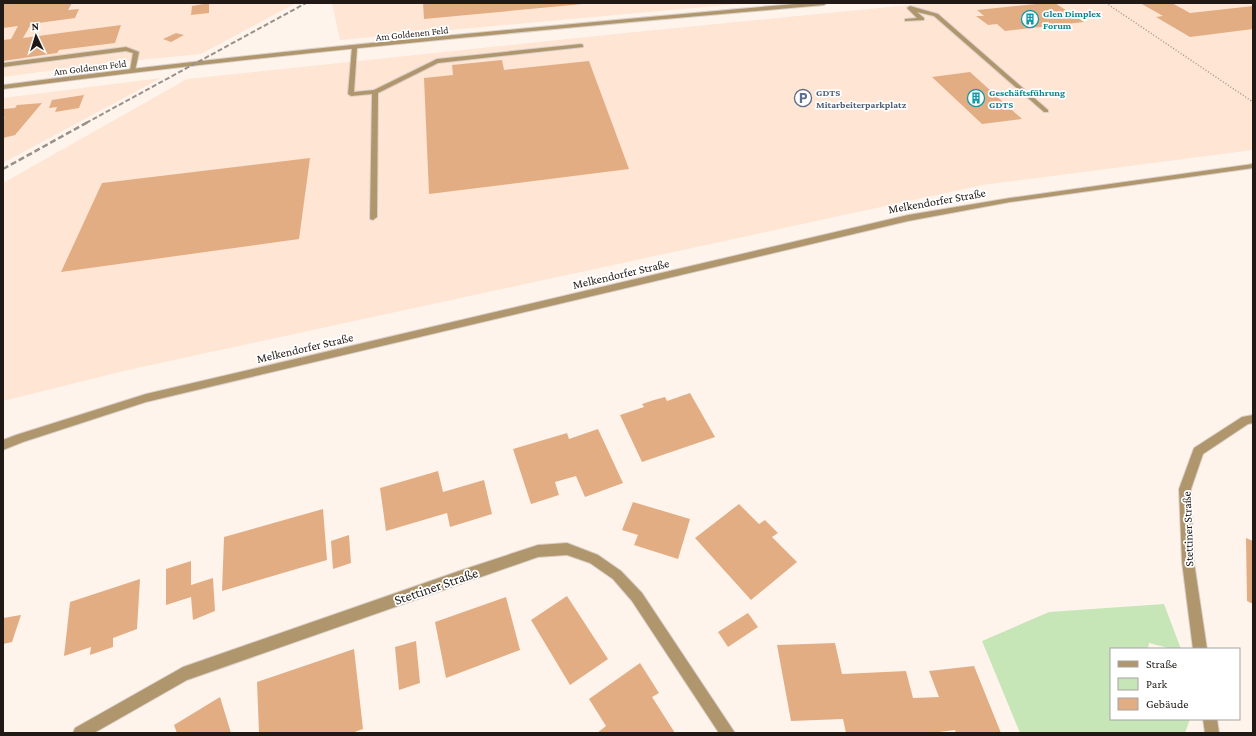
<svg xmlns="http://www.w3.org/2000/svg" width="1256" height="736" font-family="'Crimson Pro',serif">
  <style>
    .built { fill: #fee5d4 }
    .green { fill: #c6e6b8 }
    .building { fill: #e3ad84 }
    .lines { fill: none; stroke-linecap: round; stroke-linejoin: round }
    .service-casing { stroke: #dbd1ca; stroke-width: 2 }
    .minor-casing { stroke: #dbd1ca; stroke-width: 2 }
    .tertiary-casing { stroke: #dbd1ca; stroke-width: 2 }
    .path { stroke: #a09791; stroke-width: 1.5; stroke-dasharray: 1 2; stroke-linecap: butt }
    .service { fill: #af966c; fill-rule: evenodd }
    .minor { fill: #af966c; fill-rule: evenodd }
    .tertiary { fill: #af966c; fill-rule: evenodd }
    .rail-far1 { stroke: #99908a; stroke-width: 2; stroke-dasharray: 5 2.5; stroke-linecap: butt }
    .rail { stroke: #99908a; stroke-width: 2.5; stroke-dasharray: 6 3; stroke-linecap: butt }
    .labels { text-anchor: middle; stroke-width: 3.5; stroke-linejoin: round; paint-order: stroke }
    .far-culture-label { font-size: 10px; font-weight: bold; fill: #0d838f; stroke: #fff; text-anchor: start }
    .far-street-label { font-size: 10px; fill: #201915; stroke: #fff }
    .far-service-label { font-size: 10px; font-weight: bold; fill: #4e5e75; stroke: #fff; text-anchor: start }
    .street-label { font-size: 12px; fill: #201915; stroke: #fff }
    .near-street-label { font-size: 14px; fill: #201915; stroke: #fff }
  </style>
  <rect width="100%" height="100%" fill="#fff4ec"/>
  <!-- built -->
  <g class="built">
    <polygon points="3,3 296,3 201,54 107,63 3,77"/>
    <polygon points="332,3 748,3 340,40"/>
    <polygon points="930,3 1253,3 1253,150 983,185 128,370 3,401 3,183 187,79 625,33"/>
    <polygon points="161,78 3,163 3,98"/>
  </g>
  <!-- green -->
  <polygon class="green" points="1164,604 1181,649 1172,649 1149,643 1148,649 1111,649 1111,719 1190,719 1185,733 1020,733 982,641 1049,612"/>
  <!-- building -->
  <g class="building">
    <polygon points="3,3 72,3 68,10 79,9 75,18 31,24 23,38 121,25 115,43 59,50 57,53 3,61 3,40 11,39 18,26 3,28"/>
    <polygon points="209,3 209,13 191,15 192,6"/>
    <polygon points="423,3 583,3 583,4 424,19"/>
    <polygon points="1046,3 1055,3 1084,22 1005,31 997,24 988,25 976,16 984,16 977,10"/>
    <polygon points="1140,3 1172,3 1190,13 1253,6 1253,29 1190,37 1156,17 1163,16"/>
    <polygon points="176,33 184,35 171,42 163,39"/>
    <polygon points="502,60 504,70 589,61 629,169 429,194 424,78 453,75 452,65"/>
    <polygon points="970,72 1022,119 982,124 932,77"/>
    <polygon points="84,95 79,108 55,112 57,107 49,108 52,100"/>
    <polygon points="42,103 15,135 3,138 3,119 5,117 3,117 3,109 15,108 17,105"/>
    <polygon points="310,158 299,239 61,272 102,183"/>
    <polygon points="690,393 715,437 642,462 620,415 644,407 642,404 654,400 665,397 667,401"/>
    <polygon points="598,429 623,483 585,497 576,476 555,482 559,495 531,504 513,449 567,433 569,439"/>
    <polygon points="438,471 443,492 484,480 492,514 450,527 447,513 386,531 380,488"/>
    <polygon points="633,502 690,519 678,559 634,545 638,535 622,530"/>
    <polygon points="739,504 759,524 765,520 778,533 772,537 797,562 751,600 695,538"/>
    <polygon points="323,509 327,560 222,591 224,537"/>
    <polygon points="349,535 351,563 333,569 331,541"/>
    <polygon points="1246,538 1253,541 1253,604 1247,601"/>
    <polygon points="191,561 191,585 213,578 215,611 193,620 191,597 166,605 166,569"/>
    <polygon points="140,579 137,629 113,638 113,647 90,655 91,647 64,656 70,602"/>
    <polygon points="567,596 608,659 570,685 531,620"/>
    <polygon points="506,597 520,650 446,678 435,622"/>
    <polygon points="748,613 758,627 728,647 718,632"/>
    <polygon points="21,615 12,642 3,644 3,618"/>
    <polygon points="416,641 420,683 399,690 395,647"/>
    <polygon points="835,643 842,674 906,671 913,698 939,697 929,671 974,666 1001,733 956,733 955,730 931,733 846,733 843,719 791,721 777,645"/>
    <polygon points="354,649 363,729 352,733 259,733 257,682"/>
    <polygon points="640,663 659,693 652,697 675,733 597,733 606,726 589,699"/>
    <polygon points="220,697 231,733 177,733 174,725"/>
  </g>
  <g class="lines">
    <!-- service casing -->
    <g class="service-casing">
      <g id="service">
        <polygon points="910,6 938,14 1048,110 1048,112 1044,112 934,16 917,12 924,18 924,20 905,21 905,19 917,18 907,8"/>
        <polygon points="581,44 583,45 583,47 438,63 378,93 377,217 373,220 370,219 372,94 351,96 348,94 352,47 357,48 354,92 374,90 437,59"/>
        <polygon points="126,47 139,52 135,71 130,70 133,53 126,51 3,67 3,63"/>
      </g>
    </g>
    <!-- minor casing -->
    <g class="minor-casing">
      <g id="minor">
        <path d="M805 3H827L824 5C550 29 276 53 3 89V85C269 50 538 27 805 3Z"/>
        <polygon points="1253,415 1253,423 1248,424 1203,454 1191,489 1194,562 1207,649 1193,649 1182,562 1179,489 1194,448 1242,417"/>
        <polygon points="567,543 598,555 621,571 642,593 735,733 719,733 632,601 613,579 590,563 567,555 538,557 187,680 94,733 73,733 75,728 183,667 462,570 538,545"/>
        <polygon points="1203,719 1217,719 1219,733 1205,733"/>
      </g>
    </g>
    <!-- tertiary casing -->
    <g class="tertiary-casing">
      <polygon id="tertiary" points="1253,164 1253,168 1010,202 908,221 146,402 23,442 3,450 3,440 16,435 146,394 908,215 1010,198"/>
    </g>
    <!-- path -->
    <polyline class="path" points="1106,3 1253,102"/>
    <!-- service -->
    <use href="#service" class="service"/>
    <!-- minor -->
    <use href="#minor" class="minor"/>
    <!-- tertiary -->
    <use href="#tertiary" class="tertiary"/>
    <!-- rail-far1 -->
    <polyline class="rail-far1" points="86,123 306,3"/>
    <!-- rail -->
    <polyline class="rail" points="3,169 88,122"/>
  </g>
  <!-- icons -->
  <defs>
    <g id="building-ring" transform="scale(0.9)"><circle r="9.5" fill="#fff" stroke="#0f9aa8" stroke-width="1.5"/><path d="M-4-6H4V6H1V3H-1V6H-4ZM-2.5-4.3h1.7v1.8h-1.7ZM.8-4.3h1.7v1.8H.8ZM-2.5-1h1.7V.8h-1.7ZM.8-1h1.7V.8H.8Z" fill="#0f9aa8"/></g>
    <g id="parking-ring" transform="scale(0.9)"><circle r="9.5" fill="#fff" stroke="#5c6f8a" stroke-width="1.5"/><path d="M-3.5-5.5H1a3.5 3.5 0 0 1 0 7H-1V5.5H-3.5ZM-1-3.4V-.6H.8a1.4 1.4 0 0 0 0-2.8Z" fill="#5c6f8a"/></g>
  </defs>
  <g fill-rule="evenodd">
    <use href="#building-ring" x="1030" y="19"/>
    <use href="#parking-ring" x="803" y="98"/>
    <use href="#building-ring" x="976" y="98"/>
  </g>
  <g class="labels">
    <!-- far-culture labels -->
    <g class="far-culture-label">
      <text x="1043" y="17">Glen Dimplex<tspan x="1043" dy="12">Forum</tspan></text>
      <text x="989" y="96">Geschäftsführung<tspan x="989" dy="12">GDTS</tspan></text>
    </g>
    <!-- far-street labels -->
    <g class="far-street-label">
      <text transform="translate(412 33) rotate(-6)" y="4">Am Goldenen Feld</text>
      <text transform="translate(90 67) rotate(-7)" y="4">Am Goldenen Feld</text>
    </g>
    <!-- far-service labels -->
    <g class="far-service-label">
      <text x="816" y="96">GDTS<tspan x="816" dy="12">Mitarbeiterparkplatz</tspan></text>
    </g>
    <!-- street labels -->
    <g class="street-label">
      <text transform="translate(937 201) rotate(-10)" y="4">Melkendorfer Straße</text>
      <text transform="translate(621 274) rotate(-13)" y="4">Melkendorfer Straße</text>
      <text transform="translate(305 348) rotate(-13)" y="4">Melkendorfer Straße</text>
      <text transform="translate(1188 529) rotate(-92)" y="4">Stettiner Straße</text>
    </g>
    <!-- near-street labels -->
    <g class="near-street-label">
      <text transform="translate(436 586) rotate(-19)" y="5">Stettiner Straße</text>
    </g>
  </g>
  <!-- border -->
  <rect width="1256" height="736" fill="none" stroke="#201915" stroke-width="8"/>
  <!-- legend -->
  <rect x="1110" y="648" width="130" height="72" fill="#ffffff" stroke="#a6a3a1"/>
  <rect x="1118" y="661" width="20" height="6" fill="#af966c" stroke="#a6a3a1"/>
  <text x="1146" y="668" font-size="12" fill="#201915">Straße</text>
  <rect x="1118" y="678" width="20" height="12" fill="#c6e6b8" stroke="#a6a3a1"/>
  <text x="1146" y="688" font-size="12" fill="#201915">Park</text>
  <rect x="1118" y="698" width="20" height="12" fill="#e3ad84" stroke="#a6a3a1"/>
  <text x="1146" y="708" font-size="12" fill="#201915">Gebäude</text>
  <!-- north arrow -->
  <g transform="translate(36 36) rotate(356)" stroke="#ffffff" stroke-width="3" paint-order="stroke">
  <path d="M0-3L7 15L0 10L-7 15Z" fill="#201915"/>
  <text y="-6" font-size="11" font-weight="bold" text-anchor="middle" fill="#201915">N</text>
  </g>
</svg>
